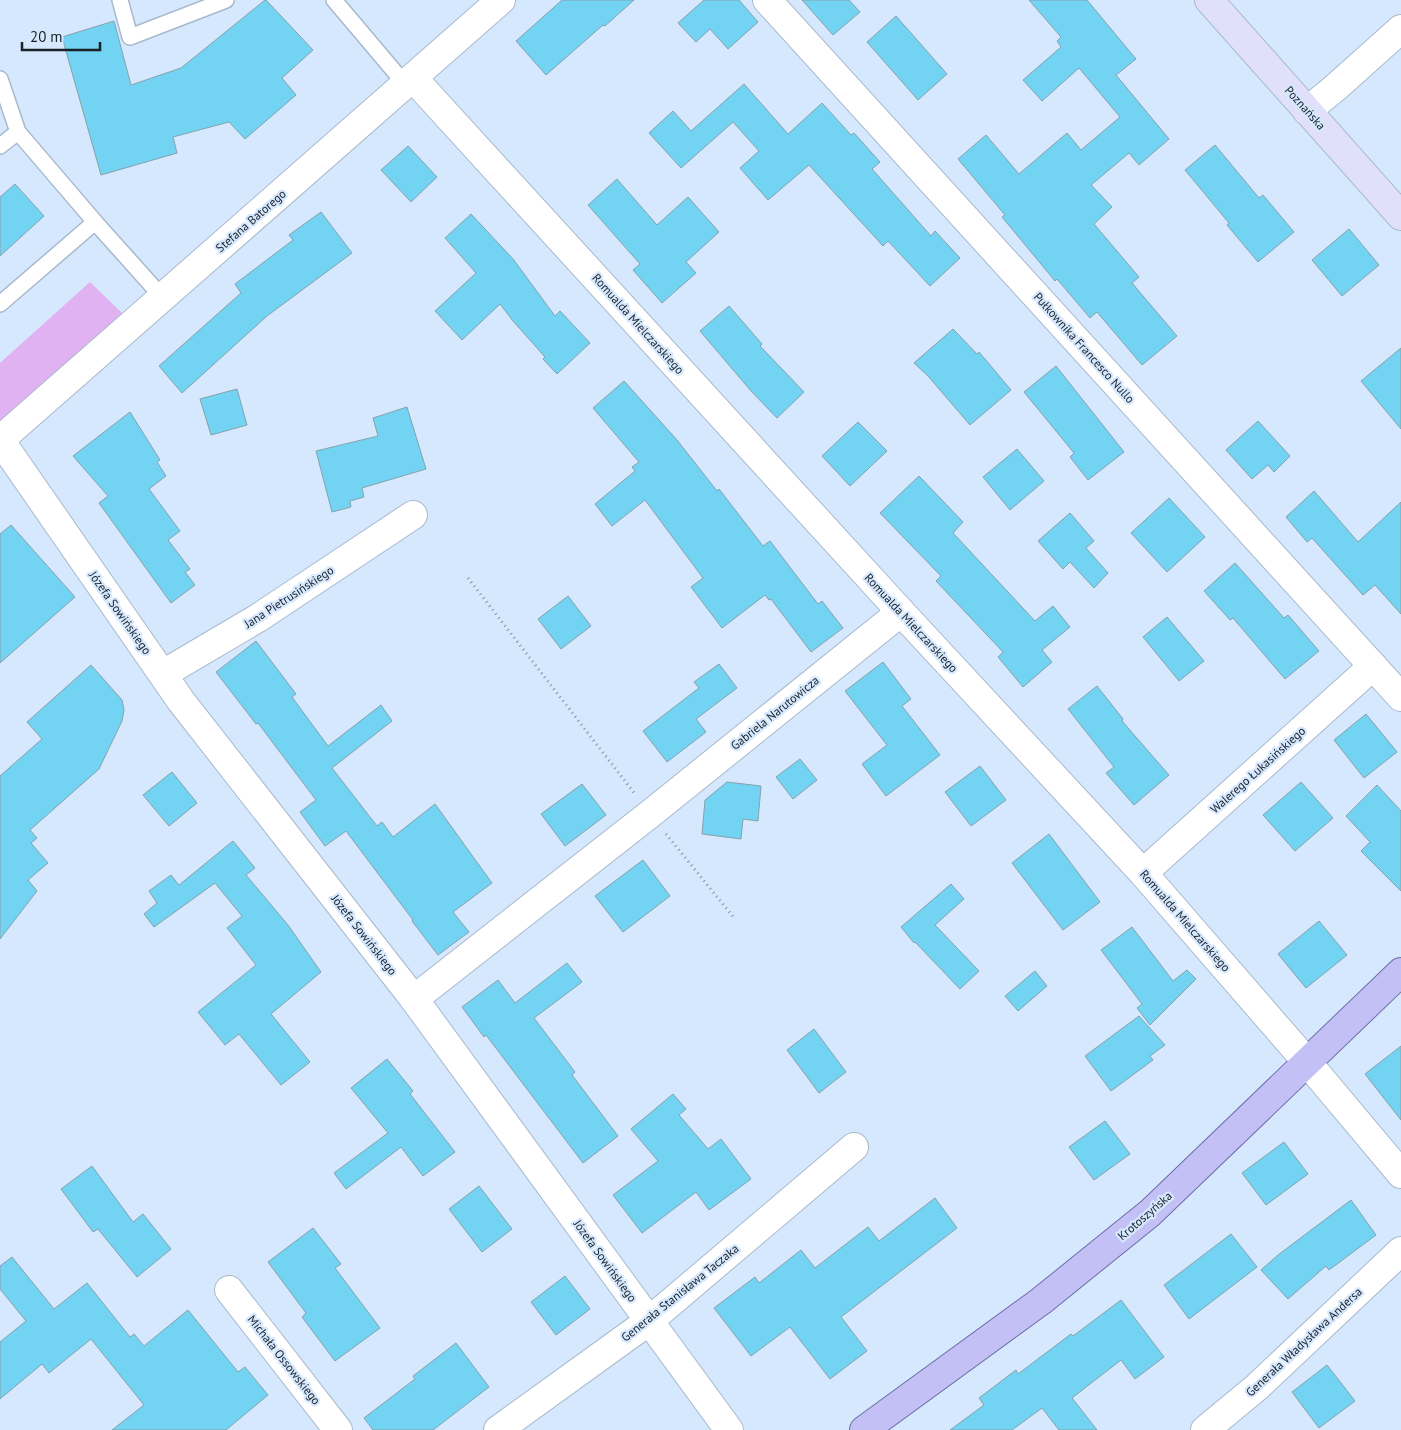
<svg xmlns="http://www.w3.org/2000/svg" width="1401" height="1430" font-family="'PT Sans',sans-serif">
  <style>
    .green { fill: #e0b2f2 }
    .building { fill: #72d3f2; stroke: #85a2ac }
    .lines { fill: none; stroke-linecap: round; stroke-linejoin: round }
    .service-casing { stroke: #a8b9ce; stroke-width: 18 }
    .minor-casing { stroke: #a8b9ce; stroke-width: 30 }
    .secondary-casing { stroke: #a8b9ce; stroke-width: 30 }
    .primary-casing { stroke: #6d6da9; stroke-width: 30 }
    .path { stroke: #8592a1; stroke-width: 3; stroke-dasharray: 1 4; stroke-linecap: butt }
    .service { stroke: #fff; stroke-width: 15 }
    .minor { stroke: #fff; stroke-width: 28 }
    .secondary { stroke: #e1e0fa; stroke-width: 28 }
    .primary { stroke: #c2c0f5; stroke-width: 28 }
    .labels { text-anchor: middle; stroke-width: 4.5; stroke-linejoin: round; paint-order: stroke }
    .street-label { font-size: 12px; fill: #1a2028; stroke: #d6e8fd }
  </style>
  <rect width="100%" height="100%" fill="#d6e8fd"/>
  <!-- green -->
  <polygon class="green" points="90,282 124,315 0,425 0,363"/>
  <!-- building -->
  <g class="building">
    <polygon points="265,0 266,0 313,50 282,78 296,95 245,139 229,122 173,137 177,153 101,175 62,37 114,21 131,85 181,68"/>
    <polygon points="562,0 634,0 605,26 603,25 546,75 516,41"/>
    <polygon points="704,0 739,0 758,22 728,49 710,29 696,42 678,23"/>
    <polygon points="802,0 849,0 860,12 833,35"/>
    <polygon points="1029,0 1087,0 1136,59 1116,75 1169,139 1139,165 1129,153 1091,185 1112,207 1094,224 1139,277 1132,283 1177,336 1142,365 1097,312 1090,318 1057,279 1055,281 1002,217 1005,215 958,159 986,135 1019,174 1067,133 1081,150 1120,117 1079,68 1042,101 1023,80 1061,47 1057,41 1061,37"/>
    <polygon points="896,16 947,74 918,100 867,42"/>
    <polygon points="744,84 788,134 822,103 851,135 854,133 880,162 872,169 931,236 935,231 960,258 930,286 888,241 883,246 809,165 768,200 740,168 759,151 733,122 681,168 649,133 673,111 691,131"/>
    <polygon points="1215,145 1259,198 1263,195 1294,232 1258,262 1227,225 1229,223 1185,170"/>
    <polygon points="408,146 437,177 411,202 381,170"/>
    <polygon points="617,179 657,225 688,197 719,232 686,262 696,273 662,303 633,270 640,264 588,205"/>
    <polygon points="15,184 44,216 0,256 0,197"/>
    <polygon points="321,212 352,253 267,316 182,393 159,366 241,293 235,284 293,240 289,235"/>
    <polygon points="471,214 513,259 555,316 560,311 590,343 557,374 543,359 545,357 513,321 500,304 462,340 435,311 476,273 445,238"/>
    <polygon points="1349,229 1379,265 1342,296 1312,260"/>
    <polygon points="729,306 762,344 760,346 804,392 777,418 751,391 700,331"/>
    <polygon points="953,329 977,354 979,352 1011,390 970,425 928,376 914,363"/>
    <polygon points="1401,348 1401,429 1361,381"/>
    <polygon points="1056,366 1124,452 1088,480 1070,457 1074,453 1024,392"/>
    <polygon points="624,381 677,440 717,491 719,489 763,546 770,541 818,604 822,601 843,628 811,652 771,599 769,600 765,595 722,628 691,587 703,578 645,500 612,526 595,504 635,471 632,467 639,462 593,408"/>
    <polygon points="237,389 247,425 211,435 200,399"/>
    <polygon points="407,407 426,469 362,488 364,497 350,501 351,507 332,512 316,451 378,436 373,418"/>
    <polygon points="130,412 160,460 157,462 166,476 149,489 180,531 168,540 190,569 185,572 195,585 171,603 99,503 108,496 73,456"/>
    <polygon points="1258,421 1290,456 1274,472 1268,465 1252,479 1226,450"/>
    <polygon points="858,422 887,451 850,486 822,456"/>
    <polygon points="1017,449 1044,481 1010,510 983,477"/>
    <polygon points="919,476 963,522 953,533 1035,621 1053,606 1070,627 1042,650 1052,662 1023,687 998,657 1003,652 936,581 941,576 880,513"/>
    <polygon points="1314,491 1358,542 1401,502 1401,614 1375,585 1363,595 1312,538 1307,542 1286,517"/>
    <polygon points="1169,498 1205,537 1167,572 1131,533"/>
    <polygon points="1070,513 1094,541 1086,548 1108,573 1094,588 1070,562 1063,569 1038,541"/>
    <polygon points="11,525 75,597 0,663 0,534"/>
    <polygon points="1235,563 1284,618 1288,615 1319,651 1285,679 1233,618 1230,620 1204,591"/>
    <polygon points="568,596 591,626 561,649 538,619"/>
    <polygon points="1167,617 1204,661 1179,681 1143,637"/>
    <polygon points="256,641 296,694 292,697 328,746 381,705 392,721 332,768 377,826 382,822 393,837 435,804 492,883 453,912 469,932 438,955 412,921 413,920 346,831 325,846 300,812 316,800 258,723 256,724 216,672"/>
    <polygon points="883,662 911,699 902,706 940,755 886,796 862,764 887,745 845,691"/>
    <polygon points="719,664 737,688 696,719 706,732 667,762 643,731 699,688 694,682"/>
    <polygon points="91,665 122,700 124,710 122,721 99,769 30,830 37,838 31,843 48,863 28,880 37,891 0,939 0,776 42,739 27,722"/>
    <polygon points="1097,686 1123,719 1122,721 1169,775 1134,805 1106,773 1114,767 1068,709"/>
    <polygon points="1366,714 1397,752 1364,778 1334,740"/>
    <polygon points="800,759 817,780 793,799 776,777"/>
    <polygon points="980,766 1006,800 971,826 945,792"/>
    <polygon points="172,772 197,803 169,826 143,795"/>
    <polygon points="727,782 761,786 758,821 743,819 741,839 702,834 705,800"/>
    <polygon points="1301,782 1333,818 1295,851 1263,815"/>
    <polygon points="582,784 606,815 565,846 541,814"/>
    <polygon points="1377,785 1401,811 1401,891 1361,851 1370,842 1346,816"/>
    <polygon points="1049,834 1100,902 1063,930 1012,863"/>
    <polygon points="233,841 255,868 246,875 288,925 321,972 271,1014 310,1062 281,1085 239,1034 225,1045 198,1012 256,965 227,928 242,916 215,883 154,927 144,914 157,903 149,891 171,875 179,885"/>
    <polygon points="643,860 670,896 623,932 595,896"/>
    <polygon points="951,884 964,899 935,925 979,971 960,989 915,942 914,943 901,927"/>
    <polygon points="1319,921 1347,955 1306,988 1278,954"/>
    <polygon points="1132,927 1173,981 1187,970 1196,979 1150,1025 1137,1008 1142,1004 1101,950"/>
    <polygon points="567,963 582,982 534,1018 575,1072 572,1075 618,1136 583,1163 486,1035 484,1037 462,1007 498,980 515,1003"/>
    <polygon points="1035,971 1047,986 1018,1011 1005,996"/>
    <polygon points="1139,1016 1165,1045 1150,1056 1153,1060 1111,1091 1085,1056"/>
    <polygon points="814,1029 846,1072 819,1093 787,1050"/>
    <polygon points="1401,1046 1401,1120 1365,1074"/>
    <polygon points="387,1059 413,1091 410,1094 455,1152 423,1176 401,1147 346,1189 334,1173 388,1133 351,1088"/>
    <polygon points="673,1094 686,1109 679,1115 708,1149 721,1139 751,1179 709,1210 696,1192 642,1233 613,1195 658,1161 631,1129"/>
    <polygon points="1105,1121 1130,1154 1094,1180 1069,1147"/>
    <polygon points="1284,1142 1308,1174 1266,1205 1242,1173"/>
    <polygon points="92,1166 133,1222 143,1214 171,1249 137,1277 98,1229 93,1232 61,1189"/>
    <polygon points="479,1186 512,1229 482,1252 449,1209"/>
    <polygon points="935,1198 957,1228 841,1317 867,1351 830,1379 790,1327 751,1356 714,1308 755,1277 759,1283 801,1250 815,1268 868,1227 879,1241"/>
    <polygon points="1351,1200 1376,1235 1329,1270 1326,1266 1288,1299 1261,1270 1278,1255"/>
    <polygon points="313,1228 341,1264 335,1268 380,1328 335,1361 302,1317 306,1313 268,1262"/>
    <polygon points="1231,1234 1257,1267 1189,1319 1164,1285"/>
    <polygon points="12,1257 54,1309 87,1283 130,1337 134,1334 144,1346 188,1310 238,1372 245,1367 268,1395 226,1430 112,1430 144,1405 91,1339 49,1373 42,1364 0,1399 0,1342 26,1321 0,1289 0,1266"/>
    <polygon points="565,1276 590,1309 556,1335 531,1302"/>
    <polygon points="1121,1300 1164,1357 1135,1379 1121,1360 1072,1398 1097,1430 1059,1430 1042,1408 1012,1430 950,1430 984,1405 979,1398 1016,1370 1018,1374 1071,1334 1073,1336"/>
    <polygon points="456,1343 489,1387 433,1430 373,1430 364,1418 415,1379 413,1376"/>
    <polygon points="1327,1365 1355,1401 1319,1428 1292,1392"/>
  </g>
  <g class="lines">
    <!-- service casing -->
    <g class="service-casing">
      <g id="service">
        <polyline points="120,0 130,37 226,0"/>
        <polyline points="334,0 405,84"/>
        <polyline points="0,79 18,132"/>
        <polyline points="0,146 18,132 95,222 163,298"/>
        <polyline points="0,304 95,222"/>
      </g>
    </g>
    <!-- minor casing -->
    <g class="minor-casing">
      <g id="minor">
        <polyline points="767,0 1401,697"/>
        <polyline points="413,78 901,612 1143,873 1307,1062 1401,1174"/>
        <polyline points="1307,111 1335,88 1401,29"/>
        <polyline points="0,440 181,701 414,999 729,1430"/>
        <polyline points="0,440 501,0"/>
        <polyline points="163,674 258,618 413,515"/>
        <polyline points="1143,873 1373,666"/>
        <polyline points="414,999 650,814 901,612"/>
        <polyline points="229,1290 338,1430"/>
        <polyline points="498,1430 649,1321 854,1147"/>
        <polyline points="1205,1430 1257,1387 1401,1251"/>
      </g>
    </g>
    <!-- secondary casing -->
    <g class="secondary-casing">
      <polyline id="secondary" points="1209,0 1401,216"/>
    </g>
    <!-- primary casing -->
    <g class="primary-casing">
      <polyline id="primary" points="864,1430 1041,1301 1150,1213 1401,972"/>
    </g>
    <!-- path -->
    <g class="path">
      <polyline points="468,578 635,794"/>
      <polyline points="666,834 735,919"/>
    </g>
    <!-- service -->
    <use href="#service" class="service"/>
    <!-- minor -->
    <use href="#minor" class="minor"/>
    <!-- secondary -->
    <use href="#secondary" class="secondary"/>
    <!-- primary -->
    <use href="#primary" class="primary"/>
  </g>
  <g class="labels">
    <!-- street labels -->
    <g class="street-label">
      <text transform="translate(1305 108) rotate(48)" y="4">Poznańska</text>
      <text transform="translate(251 221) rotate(-41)" y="4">Stefana Batorego</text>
      <text transform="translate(638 324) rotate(48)" y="4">Romualda Mielczarskiego</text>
      <text transform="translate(1084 348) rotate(48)" y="4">Pułkownika Francesco Nullo</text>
      <text transform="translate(289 597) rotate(-33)" y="4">Jana Pietrusińskiego</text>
      <text transform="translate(120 613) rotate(55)" y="4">Józefa Sowińskiego</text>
      <text transform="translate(911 623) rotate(47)" y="4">Romualda Mielczarskiego</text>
      <text transform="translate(775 713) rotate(-39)" y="4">Gabriela Narutowicza</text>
      <text transform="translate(1258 770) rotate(-42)" y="4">Walerego Łukasińskiego</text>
      <text transform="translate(1185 921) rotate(49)" y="4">Romualda Mielczarskiego</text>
      <text transform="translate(364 935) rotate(52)" y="4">Józefa Sowińskiego</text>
      <text transform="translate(1145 1216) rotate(-41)" y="4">Krotoszyńska</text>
      <text transform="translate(605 1261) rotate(54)" y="4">Józefa Sowińskiego</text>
      <text transform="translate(680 1293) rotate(-39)" y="4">Generała Stanisława Taczaka</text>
      <text transform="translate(1304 1342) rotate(-43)" y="4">Generała Władysława Andersa</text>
      <text transform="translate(284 1360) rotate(52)" y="4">Michała Ossowskiego</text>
    </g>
  </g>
  <!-- scale -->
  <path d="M22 42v8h78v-8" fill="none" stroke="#1a2028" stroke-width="2.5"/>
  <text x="30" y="42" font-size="15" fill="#1a2028" stroke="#d6e8fd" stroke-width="4" paint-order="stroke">20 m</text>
</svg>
